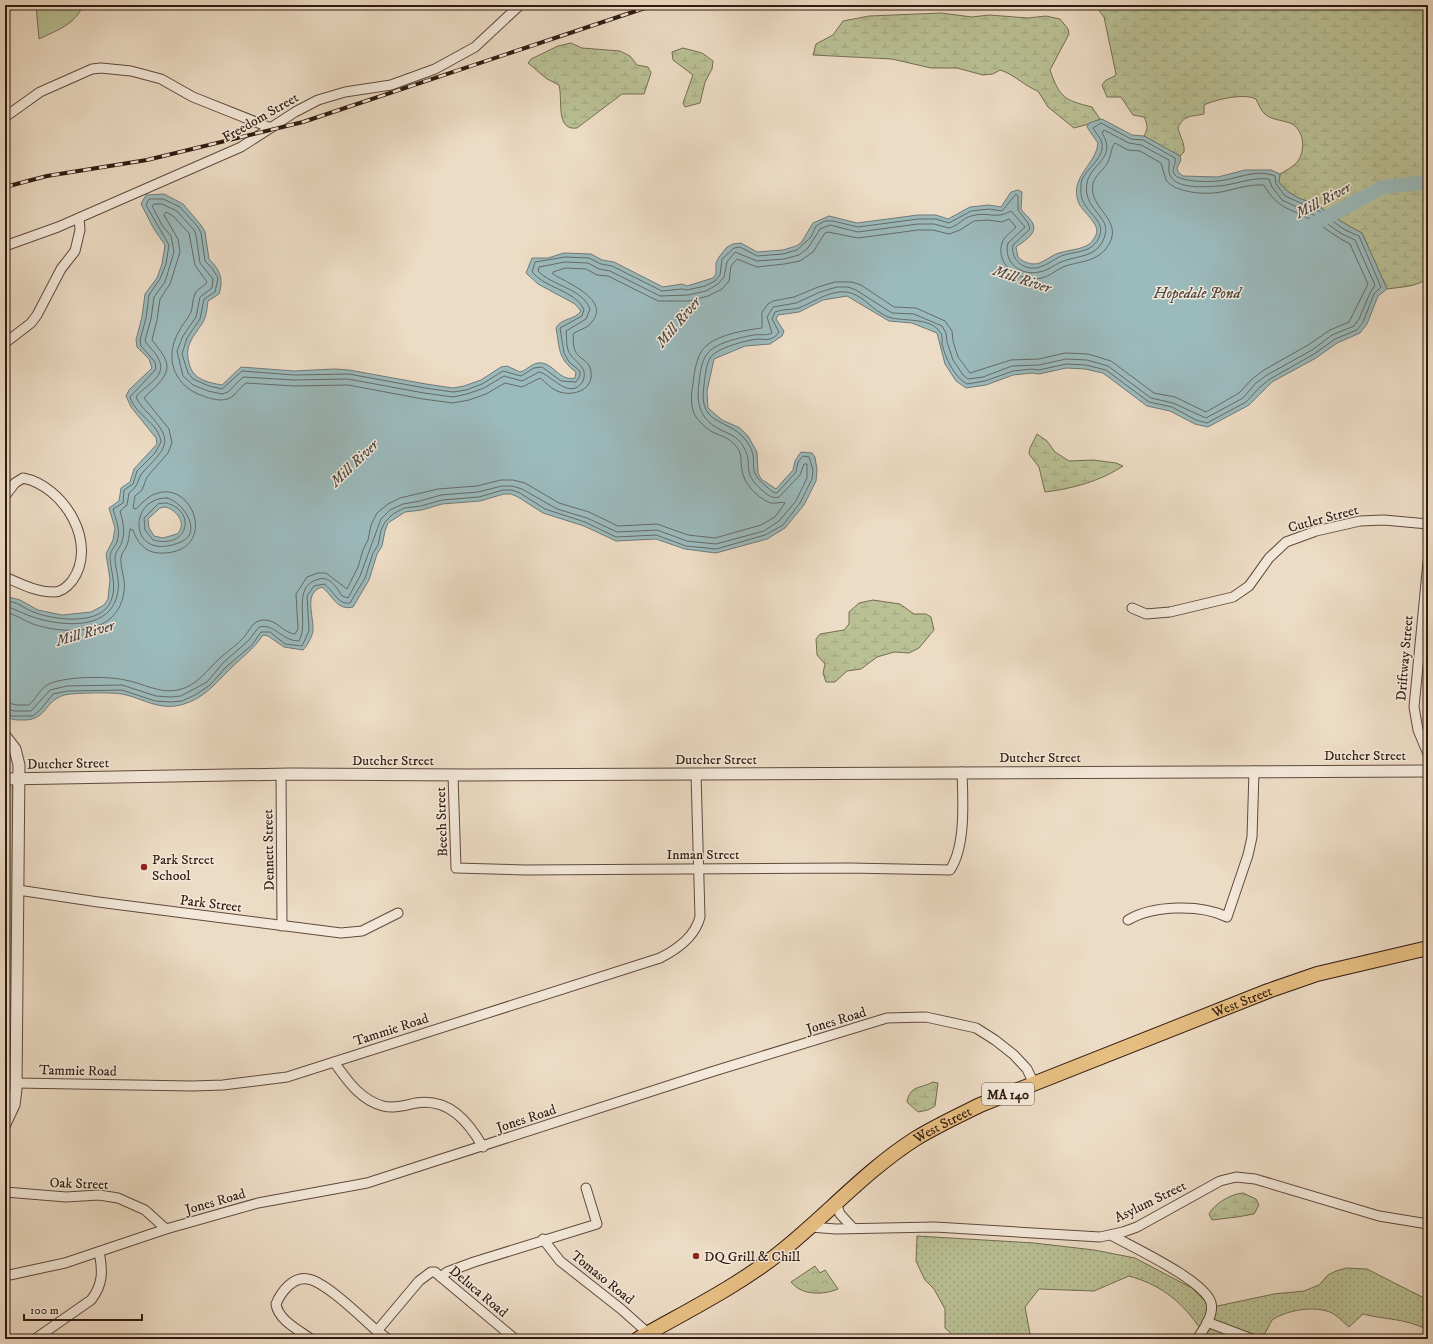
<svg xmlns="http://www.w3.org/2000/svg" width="1433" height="1344" font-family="'IM FELL DW Pica',serif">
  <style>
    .grass { fill: url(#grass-dots); stroke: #746d52 }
    .forest { fill: url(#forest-crowns); stroke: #746d52 }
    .wetland { fill: url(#wetland-marsh); stroke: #746d52 }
    .pitch { fill: #b9c094; stroke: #746d52 }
    .water { fill: #9bbabc; stroke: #707a78; fill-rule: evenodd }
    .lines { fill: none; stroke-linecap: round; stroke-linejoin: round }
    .shore { stroke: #666a66; stroke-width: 1 }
    .river { stroke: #9bbabc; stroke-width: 14 }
    .minor-casing { stroke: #5f4a3e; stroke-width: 11 }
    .tertiary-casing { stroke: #5f4a3e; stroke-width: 13 }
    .primary-casing { stroke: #301a11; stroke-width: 16 }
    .minor { stroke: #f3e8d9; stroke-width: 9 }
    .tertiary { stroke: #f3e8d9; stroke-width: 11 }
    .primary { stroke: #e6be82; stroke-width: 14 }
    .rail-casing { stroke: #301a11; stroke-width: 4 }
    .rail { stroke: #f3e8d9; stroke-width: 2.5; stroke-dasharray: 8; stroke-linecap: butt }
    .poi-dot { fill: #8f2418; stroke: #f3e8d9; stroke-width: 1.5 }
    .labels { text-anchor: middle; stroke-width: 3; stroke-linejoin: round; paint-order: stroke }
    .shield { fill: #f3e8d9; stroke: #6a584d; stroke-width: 1 }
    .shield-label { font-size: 13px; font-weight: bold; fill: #301a11 }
    .street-label { font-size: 14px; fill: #301a11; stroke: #f3e8d9 }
    .poi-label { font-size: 14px; fill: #301a11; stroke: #f3e8d9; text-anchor: start }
    .water-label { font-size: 15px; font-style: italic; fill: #504a44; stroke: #f3e8d9 }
  </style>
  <defs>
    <pattern id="grass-dots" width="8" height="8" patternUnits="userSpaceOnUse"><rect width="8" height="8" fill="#b9c094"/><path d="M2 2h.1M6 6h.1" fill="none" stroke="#9fa47f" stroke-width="1.8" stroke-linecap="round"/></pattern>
    <pattern id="forest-crowns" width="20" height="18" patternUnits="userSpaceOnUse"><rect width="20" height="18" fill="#b9c094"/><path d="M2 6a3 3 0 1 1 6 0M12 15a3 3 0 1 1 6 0" fill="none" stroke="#9fa47f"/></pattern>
    <pattern id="wetland-marsh" width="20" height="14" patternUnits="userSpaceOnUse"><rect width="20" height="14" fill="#b9c094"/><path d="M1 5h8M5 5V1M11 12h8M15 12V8" fill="none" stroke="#9fa47f"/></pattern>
  </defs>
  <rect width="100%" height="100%" fill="#eddcc5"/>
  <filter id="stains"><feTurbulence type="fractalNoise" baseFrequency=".005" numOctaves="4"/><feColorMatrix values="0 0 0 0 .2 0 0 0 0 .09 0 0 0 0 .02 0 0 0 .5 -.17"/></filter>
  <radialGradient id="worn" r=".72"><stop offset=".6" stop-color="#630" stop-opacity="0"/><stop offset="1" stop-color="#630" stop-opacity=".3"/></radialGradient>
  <!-- grass -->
  <path class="grass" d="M917 1236 1034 1243 1094 1250 1135 1258 1192 1288 1205 1301 1208 1308 1274 1294 1304 1291 1319 1285 1328 1275 1336 1271 1346 1268 1367 1269 1428 1300V1330C1405 1318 1386 1320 1363 1314L1349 1327C1344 1323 1338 1316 1332 1313 1315 1305 1287 1310 1272 1320L1262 1339H1206C1206 1334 1200 1328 1197 1324 1179 1299 1158 1284 1129 1276L1094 1291 1039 1289 1025 1307 1030 1334 1043 1339H957L945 1328V1309L934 1289 925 1280 916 1261Z"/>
  <!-- forest -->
  <g class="forest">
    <rect x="5" y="784" width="8" height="198"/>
    <path d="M815 1266 820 1273 825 1270 838 1289C824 1295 802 1296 791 1282Z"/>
  </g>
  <!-- wetland -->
  <g class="wetland">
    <path d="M1428 5V278C1417 287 1400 287 1387 289L1362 233C1347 226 1335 217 1321 208 1304 198 1293 200 1279 182L1280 174C1286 170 1294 167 1298 161 1306 149 1304 129 1290 123 1282 120 1273 120 1266 115 1261 111 1259 105 1256 99 1244 93 1217 99 1204 105V114C1192 117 1184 114 1178 128 1180 137 1185 143 1184 152L1180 156 1144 136C1148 129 1148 125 1144 117L1133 115 1121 97H1107L1102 85 1106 80 1115 76 1116 74 1104 17 1095 5Z"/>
    <path d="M941 13 972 17 989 15 1028 18 1046 16 1060 19 1068 29 1069 34 1050 70C1060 98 1064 100 1092 107L1100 119 1089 124 1074 128 1048 107 1038 91C1024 86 1014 74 1000 70L993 74 983 75 957 68H931L892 59 813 55 816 44 833 35 843 21 869 16Z"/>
    <path d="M571 43 582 48 620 51 630 56 637 65 648 67 651 73 644 94H622L577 128C555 131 563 100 559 85L547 79 528 63 531 59 558 46Z"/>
    <polygon points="683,48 702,53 713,61 712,69 705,82 700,103 685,107 683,103 693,75 673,60 672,52"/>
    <path d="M1037 434 1047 441 1055 452 1069 461 1093 460 1116 463 1123 466C1101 481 1071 489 1045 492L1039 467 1029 454 1030 448Z"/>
    <polygon points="873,600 900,604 914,614 926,614 931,617 934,630 919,648 909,653 894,652 877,657 861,669 847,671 835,682 826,682 823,673 825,664 817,655 816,639 820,634 844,630 849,624 849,612 859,603"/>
    <path d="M933 1082 938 1083 935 1106 928 1110 918 1112 907 1102C910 1085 920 1089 933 1082Z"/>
    <path d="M1243 1193 1256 1199 1259 1205 1254 1214 1237 1217 1212 1220 1209 1214C1215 1203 1231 1194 1243 1193Z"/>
  </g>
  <!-- pitch -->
  <path class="pitch" d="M36 5H83C75 25 57 30 39 39Z"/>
  <!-- water -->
  <path class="water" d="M1102 119 1132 135 1144 136 1180 156 1181 160 1177 168 1178 172 1183 176 1218 177 1245 170H1271L1280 174 1279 182C1293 200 1304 198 1321 208 1335 217 1347 226 1362 233L1387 289 1378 296 1367 324 1360 333 1337 343 1316 358 1272 382 1249 405 1208 427 1195 424 1170 411 1147 406 1103 373 1085 369 1066 368 1039 374 1032 373 1013 375 986 385 966 388 956 381 945 364 937 333 912 323 889 321 847 296 823 300 799 312 778 315 776 319 784 331 782 336 770 344 745 346 714 359 707 391 708 408 722 420 740 428 748 436 757 452 758 473 761 479 776 489 793 470 795 461 801 452 812 453 815 457 817 470 816 481 804 505 785 528 767 539 716 553 685 549 656 539 616 541 584 526 543 513 518 497 511 494H504L480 501 442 504 422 510 405 512 388 523 385 531 382 546 377 554 369 580 353 607C337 611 333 596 322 587 303 593 314 616 313 631 312 637 307 646 303 650L284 647 268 636 263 635C254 649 241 658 229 670 215 684 204 698 184 704 160 712 143 698 122 694 105 692 86 693 70 694 43 697 50 721 22 720 15 720 11 720 5 715V596L20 600 38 610 62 615 91 612 104 605 108 599 110 579 106 554 113 540 115 528 109 508 119 501 121 488 130 482 134 469 157 444 156 438 131 407 126 396 129 390 152 368 149 359 137 347 136 340 142 317 145 294 157 278 162 264 165 245 154 229 141 204 146 195 164 194 183 204 201 225 205 232 209 259C220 270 224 279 219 294L208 301C207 307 207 315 203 322 194 337 184 344 189 363 193 380 207 382 222 385L241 367 294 371 334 369 349 370 426 384 453 388 464 386 481 380 501 367 507 366 520 372C527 370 531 364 538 363 553 361 559 382 575 378L576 372C557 358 560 348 556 328 561 318 575 320 581 311L575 304 538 284 526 273 532 258H548L564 253 591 254 602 260 614 262 663 287 682 284 687 286 713 278 716 274V263L719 257 727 247 733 244 741 243 757 252 783 250 796 246 801 243 813 223 829 216 857 223 918 215H936L948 219 970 207 989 205 1001 207 1011 192 1018 190 1022 192 1021 209C1024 214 1029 217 1032 222 1039 233 1024 241 1016 247L1018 257C1022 261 1028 264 1034 264 1043 264 1051 255 1059 253 1068 250 1078 250 1086 246 1091 244 1094 239 1096 235 1101 223 1081 212 1078 201 1070 176 1096 165 1098 143L1087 127 1089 123ZM165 507C176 509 188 524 177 534L163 538 154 536 149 528 148 519 160 508Z"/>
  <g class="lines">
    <!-- shore -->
    <g class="shore">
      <path d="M167 498C184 502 203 533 181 542 128 564 127 497 167 498Z"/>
      <path d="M166 503C197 510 189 550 153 540L145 530 144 518 158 504Z"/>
      <path d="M5 600C10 602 15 602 20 605 25 608 30 611 36 613 56 620 101 626 111 601 117 586 111 573 110 558 110 551 114 548 117 542 121 529 116 521 113 509L123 503 124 490 133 484 137 471 155 453 161 442C159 423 135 415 130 397L156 369 155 362 141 346 140 340 146 318 149 295 160 279 166 264 169 245 146 205 149 199H163L180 207 198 227 201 233 205 261 212 268 218 278 215 292 204 299 200 319 187 338 182 354 188 373 193 379 209 386 222 389 242 371 294 375 349 374 425 388 453 392 466 390 482 384 503 371 521 376 534 368 542 367 561 381 576 382 580 376V371L569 362 564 353 560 328 582 316 584 309C574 290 545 288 532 272L535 262 565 257 589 258 601 264 612 266 662 291 682 289 687 290 705 286 715 281 720 275 722 259 734 248 740 247 757 256 783 254 797 250 811 237 816 226 825 221H833L858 227 918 219H936L949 223 971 211 989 209 1002 211 1016 194 1018 196V210L1028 223 1030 229 1013 245C1010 260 1025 272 1040 267 1047 265 1053 260 1059 257 1074 250 1093 255 1100 235 1105 222 1087 212 1083 201 1080 196 1081 189 1081 183 1084 169 1108 157 1101 140 1099 136 1095 132 1093 128L1101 123 1131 139 1143 140 1175 158C1177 164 1170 169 1175 175 1181 182 1208 182 1217 181 1236 180 1255 168 1275 176L1276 184 1285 196 1319 211 1345 230 1359 236 1381 287 1374 294 1363 322 1357 330 1335 339 1314 354 1270 379 1260 387 1246 402 1207 423 1196 420 1172 407 1149 402 1106 370 1086 365 1066 364 1039 370 1032 369 1013 371 985 381 967 384C954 377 945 357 942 344 942 340 943 335 940 332 931 318 905 321 892 318 878 315 868 301 856 295 837 285 816 301 799 308 791 310 782 309 775 312L772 319 779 332C777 335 774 338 770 339 766 340 762 339 758 339 747 340 716 348 710 358 706 366 705 376 704 385 697 430 733 416 749 445 760 464 744 469 767 487 770 490 773 493 777 493L796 472 798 462 803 456 809 457 813 470 812 479 800 503 783 525 765 535 716 549 686 546 656 535 616 537 585 522 545 509 520 493 512 490H503L479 497 442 500 421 506 404 508 393 514 385 522 381 530 378 545 373 553 365 578 350 603C338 605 334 591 324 584L314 586 307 596 309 631 302 646 285 644 270 632H261L252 645 226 667 210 685 195 695 182 701 171 702 155 701 122 690 68 691 53 694 41 709 33 716H12L5 713"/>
      <path d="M5 606C16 609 25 615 36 618 65 627 113 630 118 591 120 579 115 569 115 558 115 552 119 549 121 544 126 533 123 522 120 511L127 505 129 493C141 484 136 479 144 471 167 447 174 441 149 414 144 409 139 404 136 397 144 385 169 377 158 358 155 351 147 346 145 340L151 319 154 297 165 282 174 252 171 236 162 225 152 206 154 204H162L177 211 194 230 196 235 200 263 213 279 212 288 200 297 196 317 183 336 177 351 183 376 193 385 208 391 222 394 228 392 243 377 294 380 348 379 424 393 453 397 467 394 484 388 504 376 522 381 539 372C551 374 570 402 583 381 589 365 573 363 568 350 566 344 567 337 566 331L586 319 590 309C582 288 552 286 538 271L539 267 565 262 588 263 599 269 610 271 660 296 688 295 706 291 718 284 724 277 727 262 735 252 757 261 784 259 799 255 808 248 820 229 830 225 858 232 918 224H934L949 228C958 226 963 218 971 216 987 211 996 220 1011 211L1025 227 1008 243C1003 263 1021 276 1039 272 1047 271 1054 265 1061 262 1078 255 1099 258 1105 235 1111 216 1082 209 1087 183 1090 164 1118 158 1102 133L1104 130 1129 143 1141 145 1169 160C1170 166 1167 171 1171 177 1178 189 1205 187 1218 186 1236 185 1249 177 1269 179L1272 187 1282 200 1316 216 1342 234 1355 240 1375 285 1370 293 1359 319 1354 326 1332 335 1312 350 1267 375 1256 383 1243 398 1206 418 1173 403 1151 398 1108 366 1087 360 1066 359 1039 365 1012 366 983 377 968 379 963 375 953 360 947 342 946 333 942 326 914 314 892 313 856 290 848 287H837L820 292 796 303 773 307 767 317 772 333C766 336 761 334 754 335 742 337 714 343 707 354 701 362 700 374 699 383 696 403 700 419 719 429 729 434 737 436 743 446 755 465 739 471 763 491 768 495 772 499 779 497L800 475 804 464H807V478L796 501 779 521 764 531 716 544 687 541 657 530 617 532 587 518 557 509 522 489 512 486H502L478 492 441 495 420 501 403 504 390 510 381 519 360 576 348 598 342 596C337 588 330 576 319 579 290 586 310 622 299 641 282 641 274 623 259 627L248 641 223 663 207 682 181 696 171 697 156 696 122 685 67 686 50 690 31 711H14L5 708"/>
      <path d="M5 612C15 614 23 620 33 624 66 635 119 636 124 591 126 579 120 569 121 558 121 554 125 550 126 547 129 542 129 535 130 529L133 530C137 542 145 552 158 553 220 556 195 478 155 494 147 497 141 504 136 509L133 508 135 496 142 490 147 477 168 453 172 443 169 429 144 398C147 394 153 390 157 385 176 366 164 356 152 340L157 320 160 299 170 284 180 252 178 239 164 215 166 212 173 216 189 233 195 265 207 282C205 287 197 288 195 294 192 300 193 306 191 312 188 319 181 326 178 333 165 357 173 383 198 394 208 398 223 404 233 396 237 392 241 387 246 383L294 386 348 385 423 399 453 403 469 400 486 394 505 383 522 387 540 378C546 382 550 388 557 391 573 398 597 389 590 368 588 361 582 360 578 355 572 349 574 342 573 334 578 330 586 329 591 323 612 300 567 283 553 274V272L565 268 586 269 597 275 608 276 658 301H689L708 296 722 289 729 281 731 266 737 259 757 267 784 264 800 261 813 252 825 233 828 232 858 238 918 230H933L949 234 960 230 974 221 988 220 1002 222 1009 219 1016 227C1012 232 1004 236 1002 243 995 266 1021 283 1042 278 1050 276 1056 270 1063 267 1078 261 1093 263 1105 250 1129 221 1087 209 1093 184 1094 176 1104 170 1108 162 1111 156 1111 147 1115 143L1128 150 1140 151 1161 163 1166 180C1175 193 1206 195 1221 192 1236 189 1249 184 1264 185 1278 210 1291 208 1313 221 1326 228 1337 238 1350 244L1368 284 1349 322 1330 330 1308 345 1264 370 1252 379 1239 393 1206 412 1175 397 1154 393 1111 361 1088 354 1065 353 1039 359 1011 360 970 373 958 357 953 341 952 331 945 321 916 308 894 307 861 285 852 282H835L818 287 794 297 773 301 768 304 762 312V328C746 330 711 335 701 352 696 361 694 373 693 384 691 394 690 408 696 417 701 424 709 431 717 434 724 437 730 439 735 445 743 453 740 460 742 470 744 484 756 496 768 502 774 505 781 501 785 503L775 517 761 525 715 538 688 535 657 524 618 526 589 512 559 503 525 483 513 480H501L477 486 438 489 400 498 388 504 377 513 371 525 368 540 363 550 358 567 347 589 326 573H318L307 577 296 594 298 629 295 634C283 633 277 619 263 620 252 621 250 630 244 637 237 645 228 651 221 657 207 670 197 686 178 690 159 694 143 683 125 680 108 676 63 676 47 685 39 690 36 699 29 705H16L5 702"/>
    </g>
    <!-- river -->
    <polyline class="river" points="1314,224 1383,187 1428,182"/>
    <!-- minor casing -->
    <g class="minor-casing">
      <g id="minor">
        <polyline points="5,117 40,92 92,69 101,68 131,71 161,79 193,97 271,128"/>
        <polyline points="5,246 58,227 241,147 295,112 318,100 345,92 391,85 435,69 475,47 520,5"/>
        <polyline points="5,343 31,323 37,315 61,269 75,251 80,230 79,218"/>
        <path d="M5 496 15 483 23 478C64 486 99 544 72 581 68 586 62 592 54 592 36 592 21 584 5 577"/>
        <polyline points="1428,562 1414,707 1418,730 1428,754"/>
        <polyline points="1132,608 1146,614 1170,612 1233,597 1249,586 1269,558 1286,542 1316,531 1360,521 1384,520 1428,524"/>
        <polyline points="281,774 282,926"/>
        <path d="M453 775 456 868 526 870 850 868 950 870C966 846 963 800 962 772"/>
        <polyline points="18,890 98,902 341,933 362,931 398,913"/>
        <path d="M1128 920C1153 905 1201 904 1227 917L1248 855 1252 837 1254 771"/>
        <path d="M334 1062C347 1080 360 1100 383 1106 394 1109 405 1105 416 1103 449 1098 468 1121 483 1147"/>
        <path d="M16 1083 192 1086 223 1085 287 1077 660 958C678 949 695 937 700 917L696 774"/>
        <polyline points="5,1192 66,1197 99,1195 118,1198 145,1210 166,1229"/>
        <polyline points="836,1203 840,1214 852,1227"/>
        <polyline points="810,1227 836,1229 935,1227 1100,1237 1123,1232 1137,1227 1220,1181 1236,1177 1255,1179 1379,1216 1428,1224"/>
        <path d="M1111 1235C1132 1247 1206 1281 1211 1303 1214 1315 1204 1329 1197 1339"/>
        <polyline points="543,1239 560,1261 621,1309 648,1333"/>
        <polyline points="5,1276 65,1263 166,1229 258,1203 367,1183 711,1072 887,1018 926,1017 976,1028 995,1040 1014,1055 1027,1069 1034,1084"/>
        <polyline points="441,1277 447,1272 474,1262 597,1224 586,1188"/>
        <polyline points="1207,1322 1252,1339"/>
        <path d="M35 1339 91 1300C103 1285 103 1271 99 1252"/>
        <path d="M311 1339C299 1330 278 1320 276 1304 281 1292 293 1276 308 1279 326 1282 362 1318 377 1331"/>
        <polyline points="388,1339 377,1331 419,1281 431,1272 435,1272 515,1339"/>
      </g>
    </g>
    <!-- tertiary casing -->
    <g class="tertiary-casing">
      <g id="tertiary">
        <polyline points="5,736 15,749 19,765 16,1089 14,1105 5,1124"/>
        <polyline points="5,779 290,774 468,775 1428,771"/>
      </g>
    </g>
    <!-- primary casing -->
    <g class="primary-casing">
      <g id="primary">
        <path id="s1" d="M638 1339C685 1312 736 1287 778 1254 825 1217 865 1171 915 1139 936 1126 958 1116 980 1105L1268 991 1317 974 1428 948"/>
      </g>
    </g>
    <!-- minor -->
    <use href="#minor" class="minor"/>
    <!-- tertiary -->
    <use href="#tertiary" class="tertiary"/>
    <!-- primary -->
    <use href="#primary" class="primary"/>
    <!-- rail casing -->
    <g class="rail-casing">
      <polyline id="rail" points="5,187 47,176 147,160 303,122 654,5"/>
    </g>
    <!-- rail -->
    <use href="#rail" class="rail"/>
  </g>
  <!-- markers -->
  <g class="poi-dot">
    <circle cx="144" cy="867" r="4"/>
    <circle cx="696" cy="1256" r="4"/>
  </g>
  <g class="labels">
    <!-- shield labels -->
    <rect class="shield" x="982" y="1083" width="52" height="22" rx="3"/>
    <g class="shield-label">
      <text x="1008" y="1099">MA 140</text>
    </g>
    <!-- street labels -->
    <g class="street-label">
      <text transform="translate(260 117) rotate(-30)" y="5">Freedom Street</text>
      <text transform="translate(1323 518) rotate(-15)" y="5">Cutler Street</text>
      <text transform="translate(1404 658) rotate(-85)" y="5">Driftway Street</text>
      <text x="1365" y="760">Dutcher Street</text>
      <text x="1040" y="762">Dutcher Street</text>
      <text x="716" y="764">Dutcher Street</text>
      <text x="393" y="765">Dutcher Street</text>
      <text transform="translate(68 763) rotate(-1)" y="5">Dutcher Street</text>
      <text transform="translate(441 822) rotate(-92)" y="5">Beech Street</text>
      <text transform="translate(268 850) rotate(-91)" y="5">Dennett Street</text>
      <text x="703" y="859">Inman Street</text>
      <text transform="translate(211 903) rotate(7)" y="5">Park Street</text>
      <text dy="5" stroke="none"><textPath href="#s1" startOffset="698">West Street</textPath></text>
      <text transform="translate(836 1020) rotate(-17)" y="5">Jones Road</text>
      <text transform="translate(391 1029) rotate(-18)" y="5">Tammie Road</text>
      <text transform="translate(78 1070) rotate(1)" y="5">Tammie Road</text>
      <text transform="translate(526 1118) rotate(-18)" y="5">Jones Road</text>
      <text dy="5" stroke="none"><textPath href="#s1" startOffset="374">West Street</textPath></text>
      <text transform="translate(79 1183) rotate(2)" y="5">Oak Street</text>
      <text transform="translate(215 1201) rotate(-16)" y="5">Jones Road</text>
      <text transform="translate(1150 1201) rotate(-26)" y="5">Asylum Street</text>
      <text transform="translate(603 1277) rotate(39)" y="5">Tomaso Road</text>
      <text transform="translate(479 1291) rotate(40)" y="5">Deluca Road</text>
    </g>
    <!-- poi labels -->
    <g class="poi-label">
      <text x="152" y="864">Park Street<tspan x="152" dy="16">School</tspan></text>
      <text x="704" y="1261">DQ Grill &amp; Chill</text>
    </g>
    <!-- water labels -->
    <g class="water-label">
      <text transform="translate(1323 200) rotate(-28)" y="5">Mill River</text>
      <text transform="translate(1022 279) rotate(18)" y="5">Mill River</text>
      <text x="1197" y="298">Hopedale Pond</text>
      <text transform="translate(678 322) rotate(-50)" y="5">Mill River</text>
      <text transform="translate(354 463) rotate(-44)" y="5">Mill River</text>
      <text transform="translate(85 633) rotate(-16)" y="5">Mill River</text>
    </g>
  </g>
  <!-- margin -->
  <rect width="1433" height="1344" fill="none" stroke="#eddcc5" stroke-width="20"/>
  <rect x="6" y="6" width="1421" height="1332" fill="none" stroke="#301a11" stroke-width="2"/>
  <rect x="10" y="10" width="1413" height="1324" fill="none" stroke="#301a11"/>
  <!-- scale -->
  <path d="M24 1314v6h118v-6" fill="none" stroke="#301a11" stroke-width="2"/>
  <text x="30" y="1314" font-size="12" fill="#301a11" stroke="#f3e8d9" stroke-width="3" paint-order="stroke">100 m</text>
  <rect width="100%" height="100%" filter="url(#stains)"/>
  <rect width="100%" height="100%" fill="url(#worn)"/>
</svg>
